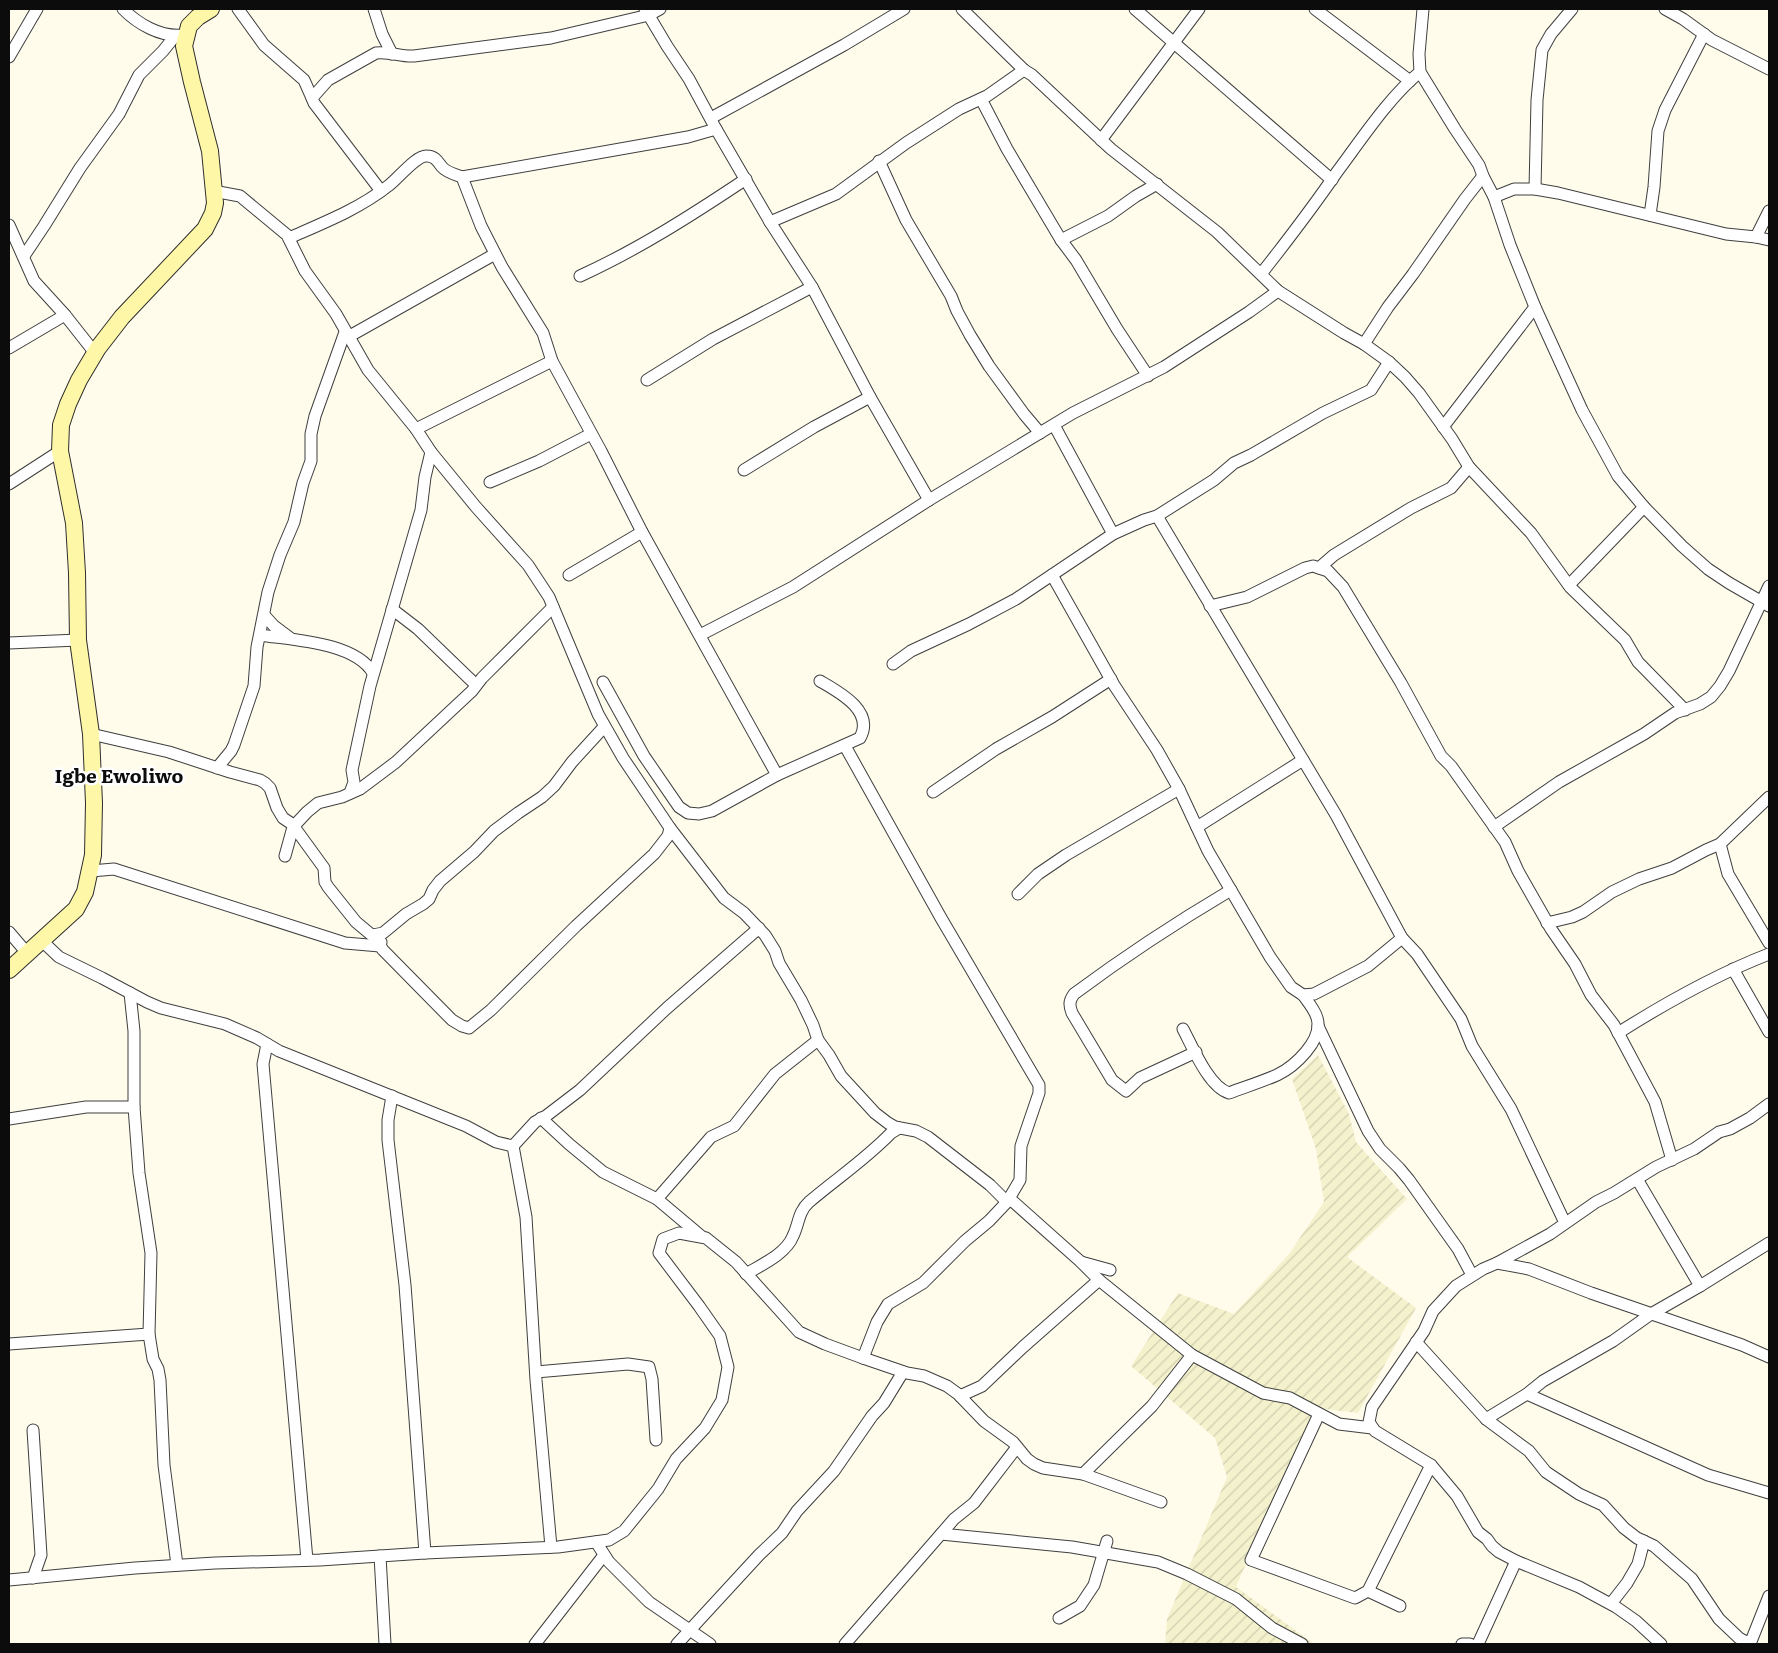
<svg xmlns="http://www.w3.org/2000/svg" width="1778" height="1653" font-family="Literata,serif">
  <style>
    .farmland { fill: url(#farmland-furrows) }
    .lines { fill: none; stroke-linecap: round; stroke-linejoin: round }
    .street-casing { stroke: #3f3f3f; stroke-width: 13 }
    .secondary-casing { stroke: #2e2e2e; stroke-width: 18 }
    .street { stroke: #fff; stroke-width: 11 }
    .secondary { stroke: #fef7a7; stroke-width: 16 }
    .labels { text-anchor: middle; stroke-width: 5; stroke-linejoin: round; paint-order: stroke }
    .quarter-label { font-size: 19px; font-weight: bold; fill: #0c0c0c; stroke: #fff }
  </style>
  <defs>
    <pattern id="farmland-furrows" width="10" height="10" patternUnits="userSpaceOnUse" patternTransform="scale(1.25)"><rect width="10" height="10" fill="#f4f2cd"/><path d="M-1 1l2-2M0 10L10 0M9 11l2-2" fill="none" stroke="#d0ceaf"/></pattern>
  </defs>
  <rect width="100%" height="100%" fill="#fffcec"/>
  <!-- farmland -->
  <polygon class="farmland" points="1318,1055 1349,1114 1356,1142 1407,1199 1347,1257 1416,1308 1358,1413 1317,1408 1276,1494 1236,1587 1314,1644 1165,1644 1167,1619 1227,1477 1215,1438 1131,1366 1178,1293 1234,1314 1289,1254 1324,1202 1316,1149 1292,1079"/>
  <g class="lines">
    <!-- street casing -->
    <g class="street-casing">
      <g id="street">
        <path d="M123 9C138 24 160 37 182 35"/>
        <polyline points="238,9 264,45 304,80 312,98"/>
        <polyline points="374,9 382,34 392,54"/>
        <polyline points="645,9 667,46 689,79 716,129 770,222 812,287 870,397 929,500"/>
        <polyline points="962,9 1024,70 1032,75 1111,149 1217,232 1278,291 1344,333 1364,344 1389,362 1405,377 1419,393 1452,439 1469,467 1531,533 1570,587 1625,640 1638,662 1685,710"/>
        <polyline points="1135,9 1332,180"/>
        <polyline points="1315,9 1410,81"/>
        <polyline points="1423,9 1419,54 1420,72 1455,129 1479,165 1483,176 1494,197 1510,245 1535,307 1582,410 1618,476 1644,507 1682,546 1708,569 1729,583 1769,606"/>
        <polyline points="1665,9 1683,19 1712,40 1769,69"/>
        <polyline points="9,57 37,9"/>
        <polyline points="981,99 1007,149 1061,240 1076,260 1117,329 1148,376"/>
        <polyline points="711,118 844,45 904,9"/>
        <polyline points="1101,140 1199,9"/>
        <polyline points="879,161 906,220 951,296 957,311 970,335 989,366 1024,414 1040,433"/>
        <polyline points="462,177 688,137 716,129"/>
        <polyline points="1535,189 1537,100 1542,50 1551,34 1572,9"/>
        <polyline points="213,191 240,196 287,235 305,271 336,314 368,370 416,429 431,452 476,507 528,565 549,597 598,714 623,758 670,828 724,898 744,913 765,935 775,951 779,963 801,1000 813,1025 818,1040 829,1055 841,1076 875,1113 888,1123 895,1127 916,1131 928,1137 990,1185 1007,1202"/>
        <path d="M381 191 314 103 312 98 328 80 376 53C389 51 401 57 414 56L551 38 649 15 660 9"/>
        <polyline points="1494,197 1514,189 1535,189 1558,193 1726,234 1756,237 1769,240"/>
        <polyline points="1650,215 1654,187 1658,131 1665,110 1704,34"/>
        <polyline points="770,222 836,194 906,143 959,109 987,96 1024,70"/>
        <polyline points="9,225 34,281 65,315 95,353"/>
        <polyline points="1756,237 1769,211"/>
        <path d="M289 238C323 223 359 209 388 186 398 179 416 155 427 156 435 156 438 162 442 167 446 172 456 175 462 177L481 226 502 267 543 333 552 361 601 451 642 532 777 775"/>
        <polyline points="1061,240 1108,216 1136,196 1157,184"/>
        <polyline points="24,256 44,226 80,168 119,114 139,75 163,51 175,36"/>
        <path d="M1261 274C1287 241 1313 207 1337 172 1361 140 1389 97 1420 72"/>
        <path d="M580 276C639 249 692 215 746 179"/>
        <polyline points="348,337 495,254"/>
        <polyline points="1364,344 1388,307 1413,274 1465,199 1483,176"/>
        <polyline points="9,348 65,315"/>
        <polyline points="647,380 713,339 812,287"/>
        <polyline points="1054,425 1113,534"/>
        <polyline points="1443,427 1535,307"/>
        <polyline points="416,429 552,361"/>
        <polyline points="744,470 814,427 870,397"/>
        <polyline points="490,482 539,461 591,434"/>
        <polyline points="9,484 60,451"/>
        <polyline points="1157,516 1336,815 1402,938 1417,954 1461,1019 1472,1046 1511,1109 1565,1223"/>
        <polyline points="1319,568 1334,555 1411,508 1451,488 1469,467"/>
        <polyline points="569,575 642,532"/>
        <polyline points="1052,575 1114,685 1157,750 1179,789 1208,851 1270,957 1291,987 1303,995 1314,994 1368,966 1402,938"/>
        <polyline points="1569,585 1644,507"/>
        <polyline points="1210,606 1247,597 1305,568 1313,566 1328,571 1343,587 1401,683 1441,756 1451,766 1505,842 1518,871 1551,929 1575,964 1591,995 1614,1025 1655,1102 1672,1160"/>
        <polyline points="392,609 418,629 476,685"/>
        <polyline points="264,615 274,626 290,638"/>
        <path d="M260 635C292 640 355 642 373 673"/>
        <polyline points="700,635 793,587 929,500 1073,413 1164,367 1249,312 1278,291"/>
        <polyline points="9,643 78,640"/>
        <polyline points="893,664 911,651 969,624 1016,599 1113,534 1144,520 1157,516 1214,480 1234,463 1251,455 1323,413 1371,390 1389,362"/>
        <path d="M603 682 644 756 679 807 688 813 699 814 712 811 777 775 860 738C875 711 839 692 820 681"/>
        <polyline points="91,734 169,752 230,772 260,780 265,783 270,788 277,808 283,818 292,824 324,868 325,882 328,887 356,922 374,937 383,950 452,1020 462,1026 469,1028 491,1010 576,926 654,854 668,836 670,828"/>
        <polyline points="845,746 941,918 1039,1085 1039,1093 1021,1146 1020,1180 1007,1202 989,1221 965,1241 923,1283 888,1304 877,1322 863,1358"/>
        <polyline points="217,768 231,751 234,745 254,686 257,647 268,592 280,555 294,522 303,483 311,461 311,434 315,416 345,332"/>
        <polyline points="933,792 996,749 1052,717 1111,679"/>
        <polyline points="350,793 354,782 352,770 370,686 421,510 425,477 431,452"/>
        <polyline points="1197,827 1303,760"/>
        <polyline points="1494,827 1559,782 1644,734 1675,713 1700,704 1711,697 1720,686 1729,671 1769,586"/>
        <polyline points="1720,844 1728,874 1769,943"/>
        <polyline points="285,856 293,827 307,812 318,803 342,797 360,789 396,762 472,691 482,678 553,607"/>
        <polyline points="91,871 114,869 345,943 380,946 381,942"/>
        <polyline points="1018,894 1038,874 1066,855 1179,789"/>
        <polyline points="1547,923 1572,917 1583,912 1612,892 1639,879 1672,868 1706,850 1720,844 1769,797"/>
        <polyline points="9,932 27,953"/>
        <polyline points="373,935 383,933 406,914 423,904 429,899 433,890 440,881 474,852 494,831 518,813 542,797 554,786 572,762 604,727"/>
        <polyline points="41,940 59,957 102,978 147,1002 161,1008 225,1024 257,1038 279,1051 466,1126 496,1142 513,1146 526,1217 536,1380 551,1547"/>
        <polyline points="1733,969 1769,1032"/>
        <polyline points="130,993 134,1031 134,1107 139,1173 151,1253 149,1334 153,1359 158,1369 160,1380 164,1465 177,1565"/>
        <polyline points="1318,1026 1368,1131 1380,1149 1399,1168 1409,1180 1458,1249 1472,1275"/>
        <path d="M1183 1029C1193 1048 1209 1087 1229 1093 1245 1087 1261 1082 1277 1075 1294 1067 1324 1040 1317 1018 1315 1010 1308 1002 1303 995"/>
        <path d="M1618 1033C1667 1002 1715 975 1769 954"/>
        <polyline points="267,1044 263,1064 307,1560"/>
        <path d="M1196 1052 1140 1078 1126 1091 1112 1080 1072 1013C1069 1005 1069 1001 1074 994 1125 956 1177 922 1231 890"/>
        <polyline points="392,1096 388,1120 388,1140 405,1285 425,1553"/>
        <polyline points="541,1118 569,1144 603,1172 657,1199"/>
        <polyline points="9,1119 86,1107 134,1107"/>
        <polyline points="513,1146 535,1122 546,1116 580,1090 667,1008 759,928"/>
        <polyline points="1637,1179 1700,1286"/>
        <polyline points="1009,1198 1081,1262 1110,1270"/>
        <polyline points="701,1236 657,1199 711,1137 734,1126 775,1074 818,1040"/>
        <polyline points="1497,1263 1529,1269 1591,1293 1742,1345 1769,1357"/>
        <path d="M746 1274C761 1265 786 1254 793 1236 799 1224 798 1212 809 1202 836 1179 866 1159 891 1133L899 1128"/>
        <polyline points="1416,1342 1486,1419 1529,1451 1546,1472 1579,1494 1603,1505 1624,1528 1637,1538 1654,1546 1692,1579 1719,1619 1739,1638 1750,1644"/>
        <polyline points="9,1344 149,1334"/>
        <polyline points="1192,1355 1263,1393 1290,1398 1339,1424 1372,1428"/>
        <polyline points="536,1372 628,1364 649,1367 652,1379 656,1440"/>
        <polyline points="1527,1394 1708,1475 1769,1493"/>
        <polyline points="960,1396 982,1386 1023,1347 1099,1280 1081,1262"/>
        <polyline points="1319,1414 1251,1560 1355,1598 1368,1591 1431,1465"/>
        <polyline points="1486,1419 1527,1394 1543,1381 1613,1341 1651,1314 1700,1286 1769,1243"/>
        <polyline points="1083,1474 1152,1406 1192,1355 1099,1280"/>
        <polyline points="941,1534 1072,1547 1158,1562 1187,1574 1236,1599 1272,1628 1302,1644"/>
        <polyline points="596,1542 609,1562 649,1602 710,1644"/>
        <polyline points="380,1556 385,1644"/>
        <polyline points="33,1578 41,1555 33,1430"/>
        <polyline points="9,1580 135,1568 215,1563 320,1560 425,1553 558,1547 609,1540 624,1531 658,1489 676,1459 705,1428 722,1400 728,1367 720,1336 699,1306 659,1253 663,1239 679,1233 706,1238 736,1262 799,1332 825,1344 863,1358 907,1373 924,1376 947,1386 958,1394 984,1421 1013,1442 1027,1459 1034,1464 1043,1468 1083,1474 1161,1502"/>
        <polyline points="1368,1591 1400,1606"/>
        <polyline points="1613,1601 1627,1583 1638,1564 1644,1541"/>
        <polyline points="1059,1618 1080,1606 1094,1585 1107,1541"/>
        <polyline points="535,1644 604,1555"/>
        <polyline points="677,1644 759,1555 782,1533 797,1511 834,1471 872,1416 884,1403 903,1372"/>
        <polyline points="845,1644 941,1534 954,1519 974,1503 1017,1447"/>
        <polyline points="1462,1644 1470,1644"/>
        <polyline points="1478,1644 1516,1561"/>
        <polyline points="1661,1644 1636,1621 1616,1607 1579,1587 1516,1561 1499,1552 1492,1546 1487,1539 1478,1532 1457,1496 1431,1465 1375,1431 1369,1422 1372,1407 1424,1331 1433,1311 1456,1286 1483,1269 1497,1263 1550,1234 1596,1202 1614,1193 1656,1167 1694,1149 1719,1132 1730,1129 1750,1118 1769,1104"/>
        <polyline points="1750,1644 1769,1596"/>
      </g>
    </g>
    <!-- secondary casing -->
    <g class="secondary-casing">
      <polyline id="secondary" points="9,970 76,909 85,892 93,855 94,803 91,734 78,640 77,573 74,523 60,451 61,425 68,404 79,380 98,348 122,317 205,229 213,213 215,203 210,151 192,82 184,46 189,26 198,17 211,9"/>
    </g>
    <!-- street -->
    <use href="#street" class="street"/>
    <!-- secondary -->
    <use href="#secondary" class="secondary"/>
  </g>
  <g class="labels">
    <!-- quarter labels -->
    <g class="quarter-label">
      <text x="119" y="783">Igbe Ewoliwo</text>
    </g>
  </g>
  <!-- border -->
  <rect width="1778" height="1653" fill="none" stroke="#0c0c0c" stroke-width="20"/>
</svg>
